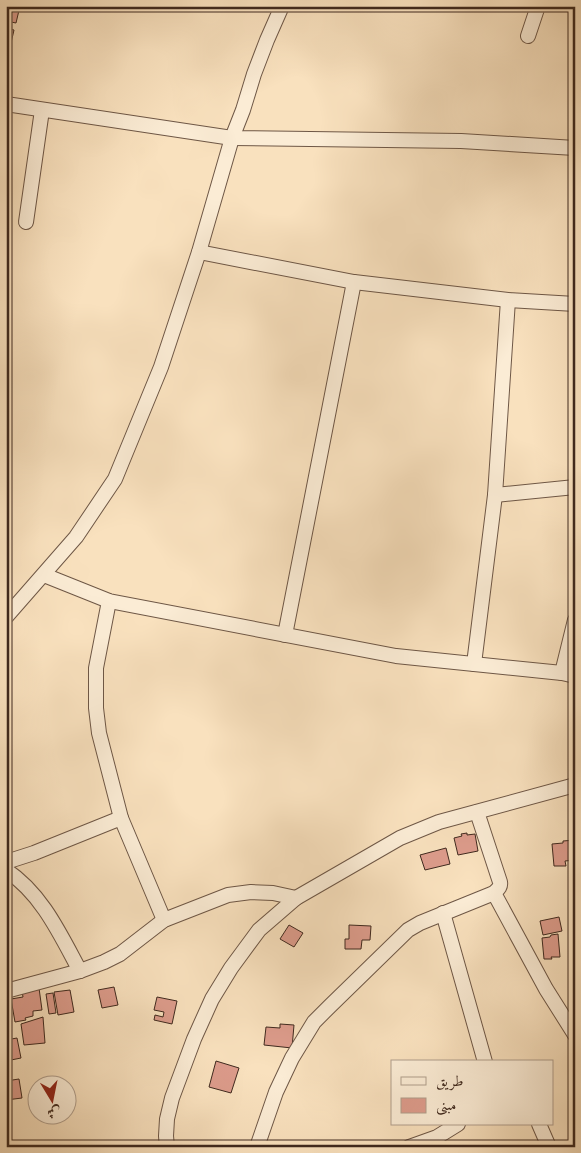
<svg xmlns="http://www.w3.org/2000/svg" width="581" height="1153" font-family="'IM FELL Great Primer',Amiri,serif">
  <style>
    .building { fill: #dd9c8c; stroke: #3f291e }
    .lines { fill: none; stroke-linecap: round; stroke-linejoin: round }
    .minor-casing { stroke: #6e5746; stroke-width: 16 }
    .minor { stroke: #fbecd5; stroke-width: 14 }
  </style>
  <rect width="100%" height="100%" fill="#f9e1be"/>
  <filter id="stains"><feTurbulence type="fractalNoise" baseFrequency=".004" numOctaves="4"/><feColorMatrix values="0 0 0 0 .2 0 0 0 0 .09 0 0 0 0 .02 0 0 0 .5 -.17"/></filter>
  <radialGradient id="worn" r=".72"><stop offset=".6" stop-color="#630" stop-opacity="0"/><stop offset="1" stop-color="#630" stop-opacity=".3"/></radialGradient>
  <!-- building -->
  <g class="building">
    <polygon points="6,6 20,6 16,23 6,21"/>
    <polygon points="6,28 14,30 11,43 6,42"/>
    <polygon points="467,833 467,835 475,834 478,851 458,855 454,838 462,836 461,834"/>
    <polygon points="575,840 575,860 565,861 566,866 554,866 552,844 563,843 563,841"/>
    <polygon points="446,848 450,864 425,870 420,855"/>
    <polygon points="559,917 562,931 543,935 540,921"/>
    <polygon points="289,925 303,933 294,947 280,939"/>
    <polygon points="349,925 371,926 370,940 362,940 361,949 345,949 345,939 349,939"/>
    <polygon points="558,934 560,957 551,957 552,959 544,959 542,938 550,937 551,935"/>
    <polygon points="114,987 118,1005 102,1008 98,990"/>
    <polygon points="39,988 42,1010 33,1011 33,1016 25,1018 26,1020 15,1022 11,999 23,997 22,991"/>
    <polygon points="70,990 74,1012 58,1015 54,992"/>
    <polygon points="53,993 56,1013 49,1014 46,994"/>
    <polygon points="157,997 177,1001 172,1024 154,1020 155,1015 163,1017 164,1012 154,1010"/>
    <polygon points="6,1012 10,1031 6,1032"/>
    <polygon points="43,1017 45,1043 24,1045 21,1024"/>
    <polygon points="280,1024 294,1025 292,1048 264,1045 266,1027 280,1028"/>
    <polygon points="17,1038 21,1058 6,1061 6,1040"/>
    <polygon points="216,1061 239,1068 231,1093 209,1087"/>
    <polygon points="19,1079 22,1098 6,1100 6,1081"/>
  </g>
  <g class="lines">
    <!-- minor casing -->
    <g class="minor-casing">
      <g id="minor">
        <polyline points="528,36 538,6"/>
        <polyline points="6,104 232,138 461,141 575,148"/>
        <polyline points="26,222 42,110"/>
        <polyline points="199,252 354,282 508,300 575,304"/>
        <polyline points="495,495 575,487"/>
        <polyline points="44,575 109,601 396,656 562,673 575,676"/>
        <polyline points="109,601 96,668 96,708 99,733 121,818 164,920"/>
        <polyline points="6,617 76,537 115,479 161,367 199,252 232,138 243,110 254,74 267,40 282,6"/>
        <polyline points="285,635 354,282"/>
        <polyline points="474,664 495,495 508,300"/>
        <polyline points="562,673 575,620"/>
        <polyline points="6,862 34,853 121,818"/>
        <path d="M6 870C42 894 60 934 80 971"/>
        <polyline points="494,893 546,989 575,1035"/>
        <polyline points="443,913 485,1062"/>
        <polyline points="6,991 80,971 104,962 120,954 164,920 228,895 251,892 273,893 296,898"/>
        <polyline points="539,1124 549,1147"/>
        <polyline points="167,1147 166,1136 167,1119 172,1098 194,1039 212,999 231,968 259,930 296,898 400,838 439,822 575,785"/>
        <path d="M257 1147 276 1092 292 1058 314 1022 330 1006 408 930 420 923 494 893C498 889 501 887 500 882L477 812"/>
        <polyline points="409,1147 437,1137 458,1124"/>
      </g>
    </g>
    <!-- minor -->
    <use href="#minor" class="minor"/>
  </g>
  <!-- margin -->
  <rect width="581" height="1153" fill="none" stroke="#f9e1be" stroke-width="25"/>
  <rect x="8" y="8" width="566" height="1138" fill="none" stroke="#3f291e" stroke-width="2.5"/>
  <rect x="12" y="12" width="556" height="1128" fill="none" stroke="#3f291e"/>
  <!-- legend -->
  <rect x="391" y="1060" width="162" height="65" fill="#fbecd5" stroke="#b09e8c"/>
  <rect x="401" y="1077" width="25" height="8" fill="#fbecd5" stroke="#b09e8c"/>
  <text x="436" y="1086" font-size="15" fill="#3f291e">طريق</text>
  <rect x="401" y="1098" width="25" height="15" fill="#dd9c8c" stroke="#b09e8c"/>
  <text x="436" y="1110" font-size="15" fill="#3f291e">مبنى</text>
  <!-- north arrow -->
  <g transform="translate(52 1100) rotate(170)"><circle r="24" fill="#fbecd5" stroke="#b09e8c"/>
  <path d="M0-4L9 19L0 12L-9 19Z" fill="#8f2418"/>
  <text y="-8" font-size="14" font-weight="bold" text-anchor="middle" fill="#3f291e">ش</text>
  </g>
  <rect width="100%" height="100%" filter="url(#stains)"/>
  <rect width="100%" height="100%" fill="url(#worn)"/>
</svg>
